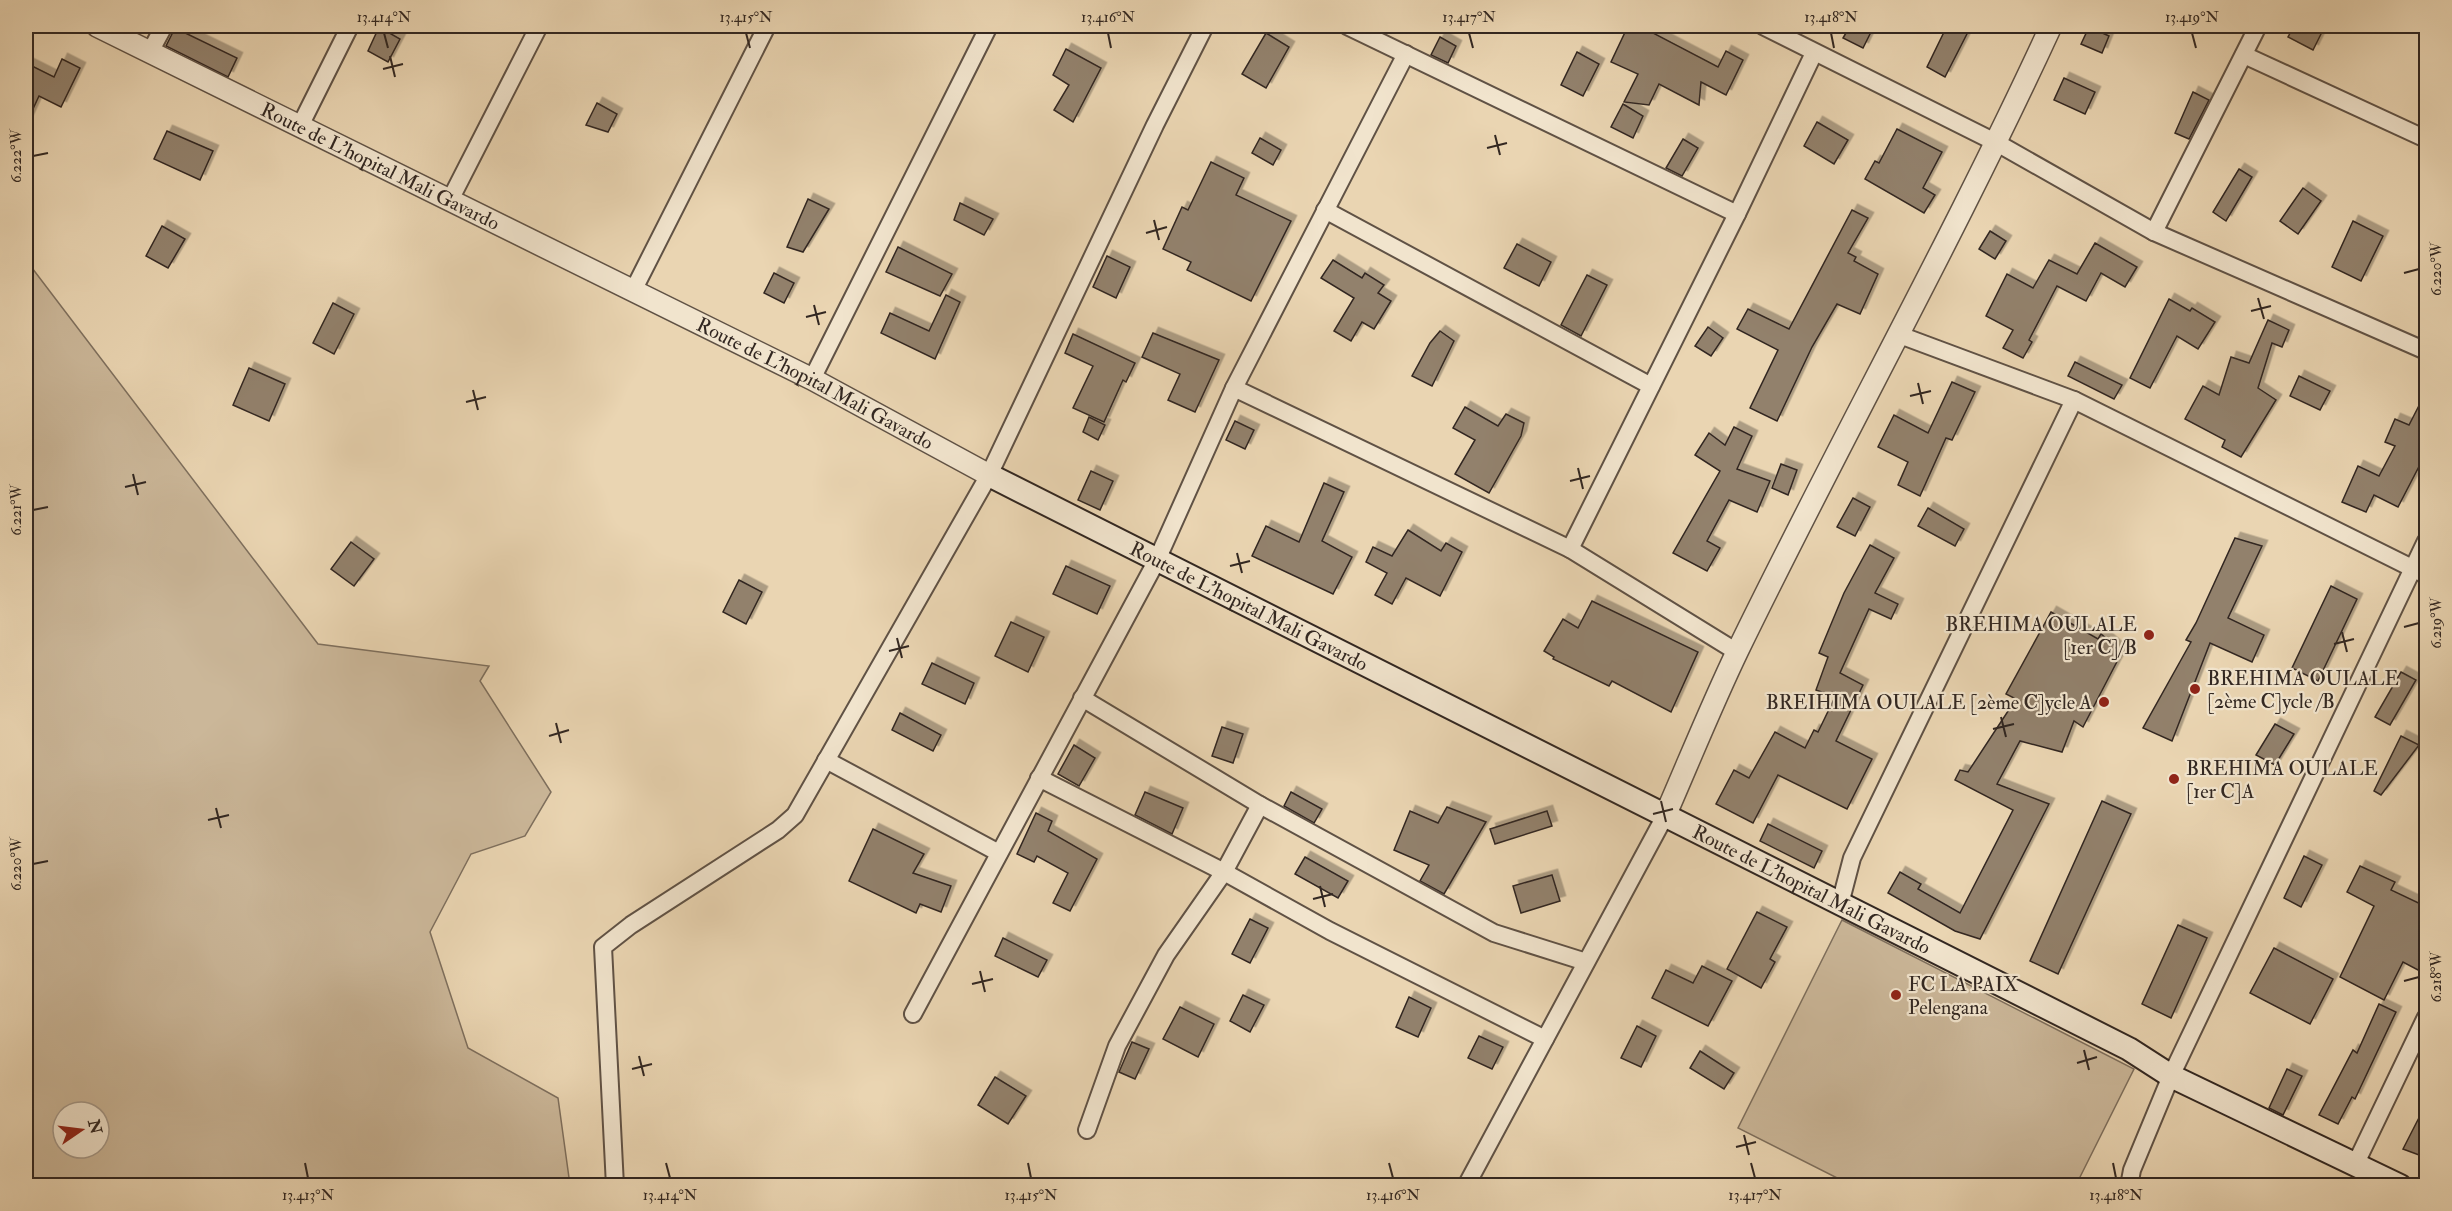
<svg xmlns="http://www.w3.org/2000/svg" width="2452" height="1211" font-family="'IM FELL Double Pica',serif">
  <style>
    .green { fill: #cbb799; stroke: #7e6f5d; stroke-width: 1.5; fill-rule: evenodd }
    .building { fill: #92816c; stroke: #322721; stroke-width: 1.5; filter: url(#shadow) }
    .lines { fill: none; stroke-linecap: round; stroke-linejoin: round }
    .minor-casing { stroke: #605245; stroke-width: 20 }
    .tertiary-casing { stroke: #605245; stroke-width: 24 }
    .secondary-casing { stroke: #322721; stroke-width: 26 }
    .minor { stroke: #f1e4cd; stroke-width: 16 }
    .tertiary { stroke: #f1e4cd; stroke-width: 21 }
    .secondary { stroke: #f1e4cd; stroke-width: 22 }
    .ticks { fill: none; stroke: #322721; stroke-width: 2 }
    .poi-dot { fill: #8f2418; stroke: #f1e4cd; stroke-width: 2 }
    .labels { text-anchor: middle; stroke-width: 4.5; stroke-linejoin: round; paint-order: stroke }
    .street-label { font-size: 20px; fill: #322721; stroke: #f1e4cd }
    .poi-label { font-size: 20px; fill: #322721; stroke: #f1e4cd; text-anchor: start }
    .neatline { fill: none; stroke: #322721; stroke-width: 2 }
    .ticks-label { font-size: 15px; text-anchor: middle; fill: #322721 }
  </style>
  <defs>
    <filter id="shadow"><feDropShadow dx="5.5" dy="-5.5" stdDeviation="0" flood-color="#0004"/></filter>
  </defs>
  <rect width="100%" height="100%" fill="#ead5b2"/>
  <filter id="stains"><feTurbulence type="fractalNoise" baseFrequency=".00333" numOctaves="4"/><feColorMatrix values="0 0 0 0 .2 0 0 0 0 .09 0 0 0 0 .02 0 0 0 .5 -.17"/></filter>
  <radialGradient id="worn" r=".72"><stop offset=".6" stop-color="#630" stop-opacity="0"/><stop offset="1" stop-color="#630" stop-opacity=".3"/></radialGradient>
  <!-- green -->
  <g class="green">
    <path d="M26 260 318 644 489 666 480 681 551 792 525 836 471 854 430 932 468 1048 558 1098 570 1185H26ZM63 1112H99V1148H63Z"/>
    <polygon points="1842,920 2134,1069 2076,1185 1851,1185 1738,1128"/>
  </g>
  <!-- building -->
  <g class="building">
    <polygon points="1628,26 1654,26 1651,32 1718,67 1726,51 1743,60 1726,95 1701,82 1699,105 1659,84 1649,105 1624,102 1638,74 1611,62"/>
    <polygon points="1850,26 1874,26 1863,48 1843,38"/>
    <polygon points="1947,26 1971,26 1945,77 1927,67"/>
    <polygon points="2294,26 2325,26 2313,50 2288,37"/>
    <polygon points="379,27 400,39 388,62 368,51"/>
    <polygon points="2089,27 2109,36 2102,53 2081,44"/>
    <polygon points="175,28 237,58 228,77 166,46"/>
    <polygon points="1266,33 1289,47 1266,88 1242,74"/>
    <polygon points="1440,37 1456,46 1448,63 1431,55"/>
    <polygon points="1066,49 1101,68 1073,122 1054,110 1069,85 1053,75"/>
    <polygon points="1577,52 1599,64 1583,96 1561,85"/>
    <polygon points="62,59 80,68 61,107 39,96 26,124 26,63 54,77"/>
    <polygon points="2064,78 2095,92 2085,114 2054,100"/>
    <polygon points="2193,92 2209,100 2189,139 2175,133"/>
    <polygon points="597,103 617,114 608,132 586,125"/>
    <polygon points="1623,104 1643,116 1633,138 1611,127"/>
    <polygon points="1817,122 1848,140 1834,164 1804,146"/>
    <polygon points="1897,129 1942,152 1923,188 1935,195 1924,213 1865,179 1875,161 1879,163"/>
    <polygon points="167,131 213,151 200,180 154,159"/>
    <polygon points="1260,138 1281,150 1273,165 1252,153"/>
    <polygon points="1683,139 1698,148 1682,176 1666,168"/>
    <polygon points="1211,162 1244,178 1236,195 1291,221 1251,301 1187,270 1191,262 1163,249 1182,207 1188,210"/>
    <polygon points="2239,169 2252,177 2226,221 2213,212"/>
    <polygon points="2303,188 2321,201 2298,234 2280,221"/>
    <polygon points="808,199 829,209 803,252 787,247"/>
    <polygon points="960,203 993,219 984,235 954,220"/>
    <polygon points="1852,210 1868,218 1848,253 1856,257 1854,261 1878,274 1860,314 1837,304 1812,347 1777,421 1750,408 1778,350 1737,329 1748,309 1789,329"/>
    <polygon points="2353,221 2383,236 2361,281 2332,267"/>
    <polygon points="162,226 185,239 168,268 146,256"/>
    <polygon points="1990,231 2006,241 1995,259 1979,249"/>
    <polygon points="2095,243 2137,267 2125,287 2101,273 2086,301 2057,286 2029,340 2032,342 2023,358 2003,348 2013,330 1986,316 2007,274 2033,288 2049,260 2077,274"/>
    <polygon points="1517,244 1551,262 1539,286 1504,268"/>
    <polygon points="898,247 952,274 940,296 886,272"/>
    <polygon points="1107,256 1130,267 1116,298 1093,287"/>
    <polygon points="1333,260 1362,278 1365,273 1384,285 1378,293 1391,301 1374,329 1362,322 1351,341 1334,331 1354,298 1321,278"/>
    <polygon points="774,273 794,283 784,303 764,293"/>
    <polygon points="1587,275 1607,285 1581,336 1561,325"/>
    <polygon points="946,295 960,302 935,359 881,333 890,313 929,331"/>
    <polygon points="2169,299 2190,311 2192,308 2215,322 2198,349 2177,336 2150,388 2130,378"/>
    <polygon points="333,303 354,314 334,354 313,343"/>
    <polygon points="2268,320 2289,330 2282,347 2272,343 2258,388 2276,400 2241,457 2222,447 2225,440 2185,419 2203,386 2219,395 2231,357 2249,363"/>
    <polygon points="1708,327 1723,338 1711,356 1695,346"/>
    <polygon points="1440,331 1454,341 1432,386 1412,376 1430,343"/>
    <polygon points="1153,333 1219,360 1195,412 1168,400 1180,374 1142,357"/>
    <polygon points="1073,334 1135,363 1126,382 1123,380 1104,422 1073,408 1093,366 1065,353"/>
    <polygon points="2075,362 2122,385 2114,399 2068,376"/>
    <polygon points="249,368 285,384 269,421 233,405"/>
    <polygon points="2299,376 2330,391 2320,410 2290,396"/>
    <polygon points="1952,382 1975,392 1952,440 1946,438 1920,496 1898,485 1908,462 1878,447 1894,415 1928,433"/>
    <polygon points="2427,390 2427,451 2398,507 2374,495 2366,512 2342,502 2358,466 2379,476 2395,446 2385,442 2395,419 2409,425"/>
    <polygon points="1465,407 1498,426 1506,414 1524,423 1521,436 1489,493 1455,474 1475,440 1453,428"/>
    <polygon points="1089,417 1105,425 1098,440 1083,432"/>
    <polygon points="1235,421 1254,430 1245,449 1226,440"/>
    <polygon points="1734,427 1752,436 1737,469 1770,481 1757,512 1729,500 1707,541 1720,548 1707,571 1673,553 1720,471 1695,455 1709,433 1725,445"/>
    <polygon points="1781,464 1797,470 1788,495 1772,488"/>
    <polygon points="1091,471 1113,481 1100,510 1078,500"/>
    <polygon points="1324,483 1344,492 1322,541 1352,557 1333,594 1252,556 1266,526 1299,542"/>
    <polygon points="1853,498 1870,507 1855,536 1837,527"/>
    <polygon points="1928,508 1964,529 1955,546 1918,526"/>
    <polygon points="1408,530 1441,551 1446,543 1462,552 1440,596 1406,578 1392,604 1375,595 1387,573 1366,562 1373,547 1392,556"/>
    <polygon points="2235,538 2262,546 2228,618 2264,635 2252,662 2210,643 2172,741 2143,728 2191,642 2186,640 2196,623"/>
    <polygon points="351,542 374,559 354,586 331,569"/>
    <polygon points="1870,545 1894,558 1875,593 1898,604 1891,619 1869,609 1840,673 1863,685 1836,741 1872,759 1847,809 1778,775 1753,823 1716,804 1734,770 1749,778 1775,732 1805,748 1814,730 1818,732 1835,697 1816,690 1828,657 1819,653 1844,593"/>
    <polygon points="1066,566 1110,586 1097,614 1053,594"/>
    <polygon points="739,580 762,592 746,624 723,612"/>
    <polygon points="2331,586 2357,599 2318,681 2292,668"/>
    <polygon points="1592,601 1698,652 1671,712 1612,681 1609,686 1553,659 1554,657 1544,651 1563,619 1578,628"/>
    <polygon points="2051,612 2098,639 2101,634 2122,652 2083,727 2074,721 2062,752 2020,741 1997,784 2049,804 1980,939 1955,931 1888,893 1900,872 1921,884 1918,889 1960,913 2013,810 1955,780 1960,770 1968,772 2016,699 2006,694"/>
    <polygon points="1011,622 1044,637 1028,672 995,656"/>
    <polygon points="932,663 974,683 965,704 922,684"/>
    <polygon points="2401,672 2416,680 2390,725 2375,717"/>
    <polygon points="900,713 941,735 933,751 892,730"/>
    <polygon points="2275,724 2294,734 2275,765 2256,755"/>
    <polygon points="1222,727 1243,734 1233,763 1212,756"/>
    <polygon points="2401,736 2419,745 2381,795 2374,791"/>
    <polygon points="1074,745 1095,758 1079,786 1058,774"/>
    <polygon points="1145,792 1183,808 1172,834 1135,815"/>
    <polygon points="1291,792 1322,809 1314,823 1284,806"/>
    <polygon points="2102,801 2131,814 2058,974 2030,961"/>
    <polygon points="1447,807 1486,822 1444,894 1420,881 1429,865 1394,850 1410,811 1438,823"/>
    <polygon points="1547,811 1552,826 1495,844 1490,829"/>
    <polygon points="1036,813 1052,821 1048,831 1097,859 1070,911 1053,903 1068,873 1037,856 1034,862 1017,854"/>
    <polygon points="1768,824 1822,851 1814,868 1760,841"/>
    <polygon points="873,829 924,854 913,873 951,886 941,912 920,904 916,913 849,881"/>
    <polygon points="2304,856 2322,865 2301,907 2284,898"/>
    <polygon points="1305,857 1348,881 1338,898 1295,874"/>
    <polygon points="2360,866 2395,882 2391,890 2427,907 2427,953 2418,970 2403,962 2384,1000 2340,977 2374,906 2347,892"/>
    <polygon points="1552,875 1560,901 1521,913 1513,886"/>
    <polygon points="1757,912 1787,927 1770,959 1775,962 1761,988 1727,969"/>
    <polygon points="1250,919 1268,928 1250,963 1232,954"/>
    <polygon points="2178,925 2207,938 2171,1018 2142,1004"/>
    <polygon points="1003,938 1047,960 1038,977 995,956"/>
    <polygon points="2274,948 2333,979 2310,1024 2250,993"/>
    <polygon points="1702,966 1732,981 1708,1026 1652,998 1666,970 1693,983"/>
    <polygon points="1243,995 1264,1005 1250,1032 1230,1021"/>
    <polygon points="1409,997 1431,1008 1418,1037 1396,1027"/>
    <polygon points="2379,1004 2396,1012 2355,1099 2352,1097 2338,1124 2319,1115 2353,1050 2357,1053"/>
    <polygon points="1180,1007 1214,1024 1198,1057 1163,1039"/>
    <polygon points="1637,1026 1656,1036 1641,1067 1621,1058"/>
    <polygon points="1479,1036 1503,1047 1492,1069 1468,1058"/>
    <polygon points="1132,1042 1149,1049 1135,1079 1119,1072"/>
    <polygon points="1700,1051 1734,1073 1724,1089 1690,1068"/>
    <polygon points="2287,1069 2302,1076 2283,1115 2269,1108"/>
    <polygon points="995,1077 1026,1096 1008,1124 978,1105"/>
    <polygon points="2427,1102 2427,1158 2403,1149"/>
  </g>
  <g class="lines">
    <!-- minor casing -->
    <g class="minor-casing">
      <g id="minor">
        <polyline points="1347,26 1737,214"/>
        <polyline points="1763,26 1997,143 2154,232 2426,351"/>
        <polyline points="150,52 164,26"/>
        <polyline points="2244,55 2426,139"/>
        <polyline points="300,126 350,26"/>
        <polyline points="450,200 539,26"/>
        <polyline points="1325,210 1651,386"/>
        <polyline points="2154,232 2258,26"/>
        <polyline points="633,291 767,26"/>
        <polyline points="1897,334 2074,400 2426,575"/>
        <polyline points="812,379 989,26"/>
        <polyline points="1234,388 1570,549 1737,652"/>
        <polyline points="1570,549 1737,214 1814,53"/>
        <polyline points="1082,698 1260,805 1494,933 1586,962"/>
        <polyline points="826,760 999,853"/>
        <polyline points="1039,778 1224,872 1330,931 1545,1039"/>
        <polyline points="1840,904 1852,858 2074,400"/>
        <polyline points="913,1014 1157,560 1234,388 1406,54"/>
        <polyline points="1087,1130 1117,1046 1166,955 1224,872 1260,805"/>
        <polyline points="2356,1163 2426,1017"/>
        <polyline points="615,1186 603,947 631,925 778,830 795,815 989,475 1155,125 1205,26"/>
        <polyline points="1466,1186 1665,816"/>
        <polyline points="2129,1186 2132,1170 2171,1076 2426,541"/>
      </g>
    </g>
    <!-- tertiary casing -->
    <g class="tertiary-casing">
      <g id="tertiary">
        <path id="s1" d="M97 26 812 379 989 475"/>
        <path d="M1665 816C1689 761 1712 704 1738 650 1840 440 1954 237 2051 26"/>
      </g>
    </g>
    <!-- secondary casing -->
    <g class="secondary-casing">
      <g id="secondary">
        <path id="s2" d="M989 475 2129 1049 2171 1076 2400 1186"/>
      </g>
    </g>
    <!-- minor -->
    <use href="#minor" class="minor"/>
    <!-- tertiary -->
    <use href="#tertiary" class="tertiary"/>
    <!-- secondary -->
    <use href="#secondary" class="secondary"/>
  </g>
  <!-- ticks -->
  <path class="ticks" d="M384 33 388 48M746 33 750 48M1108 33 1111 48M1469 33 1473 48M1831 33 1834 48M2192 33 2196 48M390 56 395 77M383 69 403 64M1495 135 1500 155M1487 148 1507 143M33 156 48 153M1154 220 1159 240M1146 233 1167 227M2404 273 2419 269M2258 298 2264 319M814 305 819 325M2251 311 2271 306M806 317 826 312M1918 383 1923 404M473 390 478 410M1910 396 1931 391M466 402 486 397M1578 468 1583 489M133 474 138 495M1570 481 1590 476M125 487 146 482M33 510 48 507M1237 553 1242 573M1230 566 1250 561M2404 627 2419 623M2342 632 2347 652M897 638 902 658M2334 644 2354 639M889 651 909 646M2001 717 2006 737M556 723 561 743M1993 729 2014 724M549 736 569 730M1661 801 1666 822M216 808 221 828M1653 814 1673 809M208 820 229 815M33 864 48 861M1320 886 1325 907M1313 899 1333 894M980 971 985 992M2404 981 2419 977M972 984 993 979M2084 1050 2089 1070M639 1056 644 1076M2077 1063 2097 1057M632 1069 652 1064M1744 1135 1749 1155M1736 1147 1756 1142M305 1163 308 1178M666 1163 670 1178M1028 1163 1031 1178M1389 1163 1393 1178M1751 1163 1755 1178M2113 1163 2116 1178"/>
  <!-- markers -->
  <g class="poi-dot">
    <circle cx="2149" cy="635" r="6"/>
    <circle cx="2195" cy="689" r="6"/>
    <circle cx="2104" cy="702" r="6"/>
    <circle cx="2174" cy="779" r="6"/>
    <circle cx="1896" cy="995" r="6"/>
  </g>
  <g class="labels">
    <!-- street labels -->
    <g class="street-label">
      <text dy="7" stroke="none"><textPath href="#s1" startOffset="316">Route de L'hopital Mali Gavardo</textPath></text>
      <text dy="7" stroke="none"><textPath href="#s1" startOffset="802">Route de L'hopital Mali Gavardo</textPath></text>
      <text dy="7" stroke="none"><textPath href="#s2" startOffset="291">Route de L'hopital Mali Gavardo</textPath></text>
      <text dy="7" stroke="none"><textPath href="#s2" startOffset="921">Route de L'hopital Mali Gavardo</textPath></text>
    </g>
    <!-- poi labels -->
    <g class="poi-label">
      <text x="2137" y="631" text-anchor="end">BREHIMA OULALE<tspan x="2137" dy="23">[1er C]/B</tspan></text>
      <text x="2207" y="685">BREHIMA OULALE<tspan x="2207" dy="23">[2ème C]ycle /B</tspan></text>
      <text x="2092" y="709" text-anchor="end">BREIHIMA OULALE [2ème C]ycle A</text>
      <text x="2186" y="775">BREHIMA OULALE<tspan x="2186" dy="23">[1er C]A</tspan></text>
      <text x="1908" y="991">FC LA PAIX<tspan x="1908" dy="23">Pelengana</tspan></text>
    </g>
  </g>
  <!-- margin -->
  <rect width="2452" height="1211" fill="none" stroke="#ead5b2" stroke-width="66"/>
  <!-- north arrow -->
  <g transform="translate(81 1130) rotate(76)"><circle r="28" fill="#f1e4cd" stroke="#a59888" stroke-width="1.5"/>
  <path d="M0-4.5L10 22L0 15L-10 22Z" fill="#8f2418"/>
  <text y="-9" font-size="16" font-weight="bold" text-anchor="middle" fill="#322721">N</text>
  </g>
  <rect x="33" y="33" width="2386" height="1145" class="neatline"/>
  <g class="ticks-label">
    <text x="384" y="22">13.414°N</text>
    <text x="746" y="22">13.415°N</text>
    <text x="1108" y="22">13.416°N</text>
    <text x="1469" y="22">13.417°N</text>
    <text x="1831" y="22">13.418°N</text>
    <text x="2192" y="22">13.419°N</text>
    <text transform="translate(16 156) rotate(-90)" y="5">6.222°W</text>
    <text transform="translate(2436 269) rotate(-90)" y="5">6.220°W</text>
    <text transform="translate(16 510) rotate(-90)" y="5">6.221°W</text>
    <text transform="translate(2436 623) rotate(-90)" y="5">6.219°W</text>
    <text transform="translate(16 864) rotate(-90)" y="5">6.220°W</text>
    <text transform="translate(2436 977) rotate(-90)" y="5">6.218°W</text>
    <text x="308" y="1200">13.413°N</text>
    <text x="670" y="1200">13.414°N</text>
    <text x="1031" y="1200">13.415°N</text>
    <text x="1393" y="1200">13.416°N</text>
    <text x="1755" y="1200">13.417°N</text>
    <text x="2116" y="1200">13.418°N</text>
  </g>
  <rect width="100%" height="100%" filter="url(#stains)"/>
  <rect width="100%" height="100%" fill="url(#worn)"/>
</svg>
